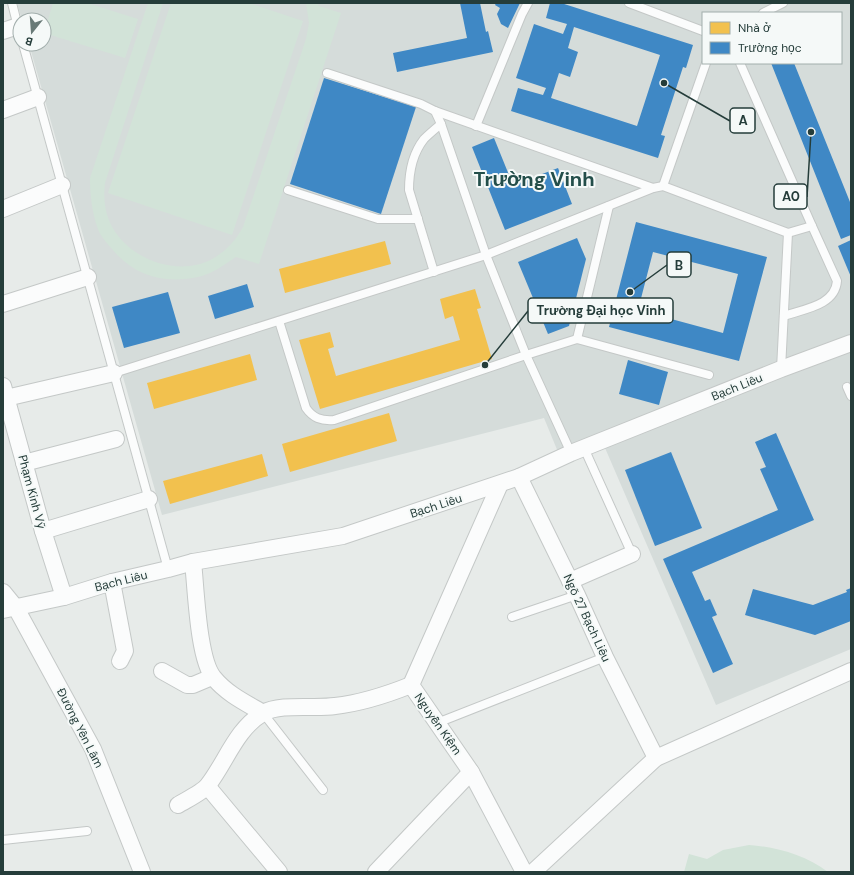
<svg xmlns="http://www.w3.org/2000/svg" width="854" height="875" font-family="'DM Sans',sans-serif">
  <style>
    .built { fill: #d5dcda; fill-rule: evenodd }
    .green { fill: #d2e3d8 }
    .homes { fill: #f2c14e }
    .schools { fill: #3f88c5; fill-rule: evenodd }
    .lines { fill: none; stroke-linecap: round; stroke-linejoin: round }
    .lane-casing { stroke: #c4c8c7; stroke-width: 10 }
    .street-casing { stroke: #c4c8c7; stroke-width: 18 }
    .lane { stroke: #fbfcfc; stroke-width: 8 }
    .street { stroke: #fbfcfc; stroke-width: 16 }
    .labels { text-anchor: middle; stroke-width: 4; stroke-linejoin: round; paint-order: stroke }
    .street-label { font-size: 12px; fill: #253d3a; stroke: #f5f9f8 }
    .town-label { font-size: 20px; font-weight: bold; fill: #234e4a; stroke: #f5f9f8 }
    .leader { fill: none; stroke: #253d3a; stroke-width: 1.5 }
    .callout-dot { fill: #253d3a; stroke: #f5f9f8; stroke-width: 1.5 }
    .callout { fill: #f5f9f8; stroke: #253d3a; stroke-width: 1.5 }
    .callout-label { font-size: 13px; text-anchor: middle; font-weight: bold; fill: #253d3a }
  </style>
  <rect width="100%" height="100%" fill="#e7ebe9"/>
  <!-- built -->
  <path class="built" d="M17 3H851V649L716 705 599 434 558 452 544 418 162 515 29 44H44V20H22ZM703 13H841V63H703Z"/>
  <!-- green -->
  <g class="green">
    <polygon points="53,3 87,3 138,19 125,58 44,33"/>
    <path d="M148 3H163L105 183C103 200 105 218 116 233 136 262 182 277 214 258 227 250 236 240 243 227L306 39 309 23 306 3H318L319 6 341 13 259 264 236 257C224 265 212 274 198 277 164 284 134 276 112 249 107 243 101 237 98 229 92 213 90 195 90 178Z"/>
    <polygon points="171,3 249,3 303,21 232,235 108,193"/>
    <path d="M749 845C777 847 805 855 828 872H684L689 854 707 859 723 850Z"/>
  </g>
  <!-- homes -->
  <g class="homes">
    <polygon points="385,241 391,264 285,293 279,269"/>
    <polygon points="475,289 481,308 477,309 492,359 320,409 299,340 330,332 334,347 328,349 336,376 460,340 453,316 445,319 440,299"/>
    <polygon points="250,354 257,380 154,409 147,383"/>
    <polygon points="389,413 397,441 290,472 282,444"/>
    <polygon points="262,454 268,476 170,504 163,481"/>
  </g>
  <!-- schools -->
  <g class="schools">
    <polygon points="460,3 480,3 486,32 488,31 493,52 397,72 393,53 467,38"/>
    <polygon points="496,3 520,3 508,28 501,24 497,14 500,8 495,5"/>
    <path d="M550 3H561L693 45 686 68 683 67 661 135 665 136 658 158 511 111 518 88 543 95 546 88 516 78 534 24 563 34 567 24 546 18ZM574 27 660 55 637 126 551 98 559 73 570 77 578 52 568 48Z"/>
    <polygon points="771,63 794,63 850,202 851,202 851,235 841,239"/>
    <polygon points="324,78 416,107 381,214 290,184"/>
    <polygon points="494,138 513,185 558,168 572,204 505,230 472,147"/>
    <path d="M636 222 767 257 739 361 609 327ZM653 252 738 274 723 333 638 310Z"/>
    <polygon points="577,238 586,259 569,326 548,334 518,262"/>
    <polygon points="851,240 851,277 838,246"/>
    <polygon points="247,284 254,307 215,319 208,296"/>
    <polygon points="168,292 180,333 124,348 112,307"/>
    <polygon points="628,360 668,372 659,405 619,394"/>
    <polygon points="776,433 814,520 692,572 705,601 710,599 717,615 712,617 733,664 713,673 663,559 778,510 760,469 766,467 755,442"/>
    <polygon points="671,452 702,528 655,546 625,470"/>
    <polygon points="851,588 851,621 815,635 745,615 753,589 813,605 847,592 846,590"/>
  </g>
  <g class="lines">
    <!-- lane casing -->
    <g class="lane-casing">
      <g id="lane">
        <polyline points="12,3 18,27"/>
        <polyline points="629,3 703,31"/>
        <polyline points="763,13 783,3"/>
        <polyline points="23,44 168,569"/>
        <path d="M740 63 812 226 837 281C835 306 803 309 784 316"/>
        <polyline points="327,73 421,104 435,111 441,124 486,255 526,355 571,453"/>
        <polyline points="435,111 653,188"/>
        <polyline points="476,126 522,14 528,3"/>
        <polyline points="663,186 706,63"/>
        <polyline points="288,190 378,219 418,219"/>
        <path d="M434 272 409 190C409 173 413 153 424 139 429 134 435 129 441 124"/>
        <path d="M279 321 306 408C313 418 321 421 334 420L526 355 577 339 709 375"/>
        <polyline points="577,339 609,206"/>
        <polyline points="781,369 788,233"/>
        <polyline points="114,373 486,255 653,188 663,186 788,233 812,226"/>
        <polyline points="847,387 851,396"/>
        <polyline points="584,448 632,554"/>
        <polyline points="512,617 577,595"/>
        <polyline points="263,713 323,790"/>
        <polyline points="437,723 605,657"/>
        <polyline points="3,840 87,831"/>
      </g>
    </g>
    <!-- street casing -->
    <g class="street-casing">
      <g id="street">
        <polyline points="3,31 18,26"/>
        <polyline points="3,110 38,97"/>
        <polyline points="3,209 62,185"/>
        <polyline points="3,304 88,277"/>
        <polyline points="3,386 43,531 64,597"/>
        <polyline points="6,398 114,373"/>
        <polyline points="24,463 116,439"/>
        <polyline points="519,477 577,595 605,657 656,758"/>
        <polyline points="500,484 411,685 471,772 524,872"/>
        <polyline points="43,531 149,499"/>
        <path d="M193 562C196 588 198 660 214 678 227 694 246 703 263 713"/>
        <polyline points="570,581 632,554"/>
        <polyline points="112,582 125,651 120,661"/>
        <polyline points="3,592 16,608 93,749 142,872"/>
        <polyline points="3,610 64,597 112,582 168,569 193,562 343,536 519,477 571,453 781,369 851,343"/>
        <polyline points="162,671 187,685 193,685 212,677"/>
        <polyline points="208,787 279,872"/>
        <path d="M178 805C186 800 203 792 208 785 226 762 236 729 263 713 280 703 315 709 335 706 362 703 386 695 411 685"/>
        <polyline points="376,872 471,772"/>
        <polyline points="533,872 656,758 851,671"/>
      </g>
    </g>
    <!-- lane -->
    <use href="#lane" class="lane"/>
    <!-- street -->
    <use href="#street" class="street"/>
  </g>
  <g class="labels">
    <!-- street labels -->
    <g class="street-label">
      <text transform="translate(737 387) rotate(-22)" y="4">Bạch Liêu</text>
      <text transform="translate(32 492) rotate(75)" y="4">Phạm Kinh Vỹ</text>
      <text transform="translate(436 506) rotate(-18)" y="4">Bạch Liêu</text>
      <text transform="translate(121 581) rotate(-14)" y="4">Bạch Liêu</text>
      <text transform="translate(587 618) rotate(65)" y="4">Ngõ 27 Bạch Liêu</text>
      <text transform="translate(438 724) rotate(55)" y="4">Nguyễn Kiệm</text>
      <text transform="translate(80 728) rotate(63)" y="4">Đường Yên Lâm</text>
    </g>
    <!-- town labels -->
    <g class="town-label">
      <text x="534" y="186">Trường Vinh</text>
    </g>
  </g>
  <!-- callouts -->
  <path class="leader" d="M664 83L730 121M811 132L807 197M630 292L667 265M485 365L528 311"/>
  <g class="callout-dot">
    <circle cx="664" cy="83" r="4"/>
    <circle cx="811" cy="132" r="4"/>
    <circle cx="630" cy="292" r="4"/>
    <circle cx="485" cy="365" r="4"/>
  </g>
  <g class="callout">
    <rect x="730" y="108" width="25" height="25" rx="4"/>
    <rect x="774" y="184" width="33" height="25" rx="4"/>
    <rect x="667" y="252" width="24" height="25" rx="4"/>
    <rect x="528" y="298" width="145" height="25" rx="4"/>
  </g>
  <g class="callout-label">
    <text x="743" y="125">A</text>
    <text x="791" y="201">A0</text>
    <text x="679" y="270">B</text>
    <text x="601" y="315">Trường Đại học Vinh</text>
  </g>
  <!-- border -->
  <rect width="854" height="875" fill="none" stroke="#253d3a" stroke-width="8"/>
  <!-- legend -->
  <rect x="702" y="12" width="140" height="52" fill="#f5f9f8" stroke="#a2aeac"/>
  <rect x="710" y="22" width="20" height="12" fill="#f2c14e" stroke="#a2aeac"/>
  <text x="738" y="32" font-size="12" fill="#253d3a">Nhà ở</text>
  <rect x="710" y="42" width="20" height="12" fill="#3f88c5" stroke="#a2aeac"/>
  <text x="738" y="52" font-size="12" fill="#253d3a">Trường học</text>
  <!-- north arrow -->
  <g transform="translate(32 32) rotate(197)"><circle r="19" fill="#f5f9f8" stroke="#a2aeac"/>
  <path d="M0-3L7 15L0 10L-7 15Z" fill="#697a77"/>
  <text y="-6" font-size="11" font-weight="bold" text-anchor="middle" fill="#253d3a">B</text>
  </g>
</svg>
